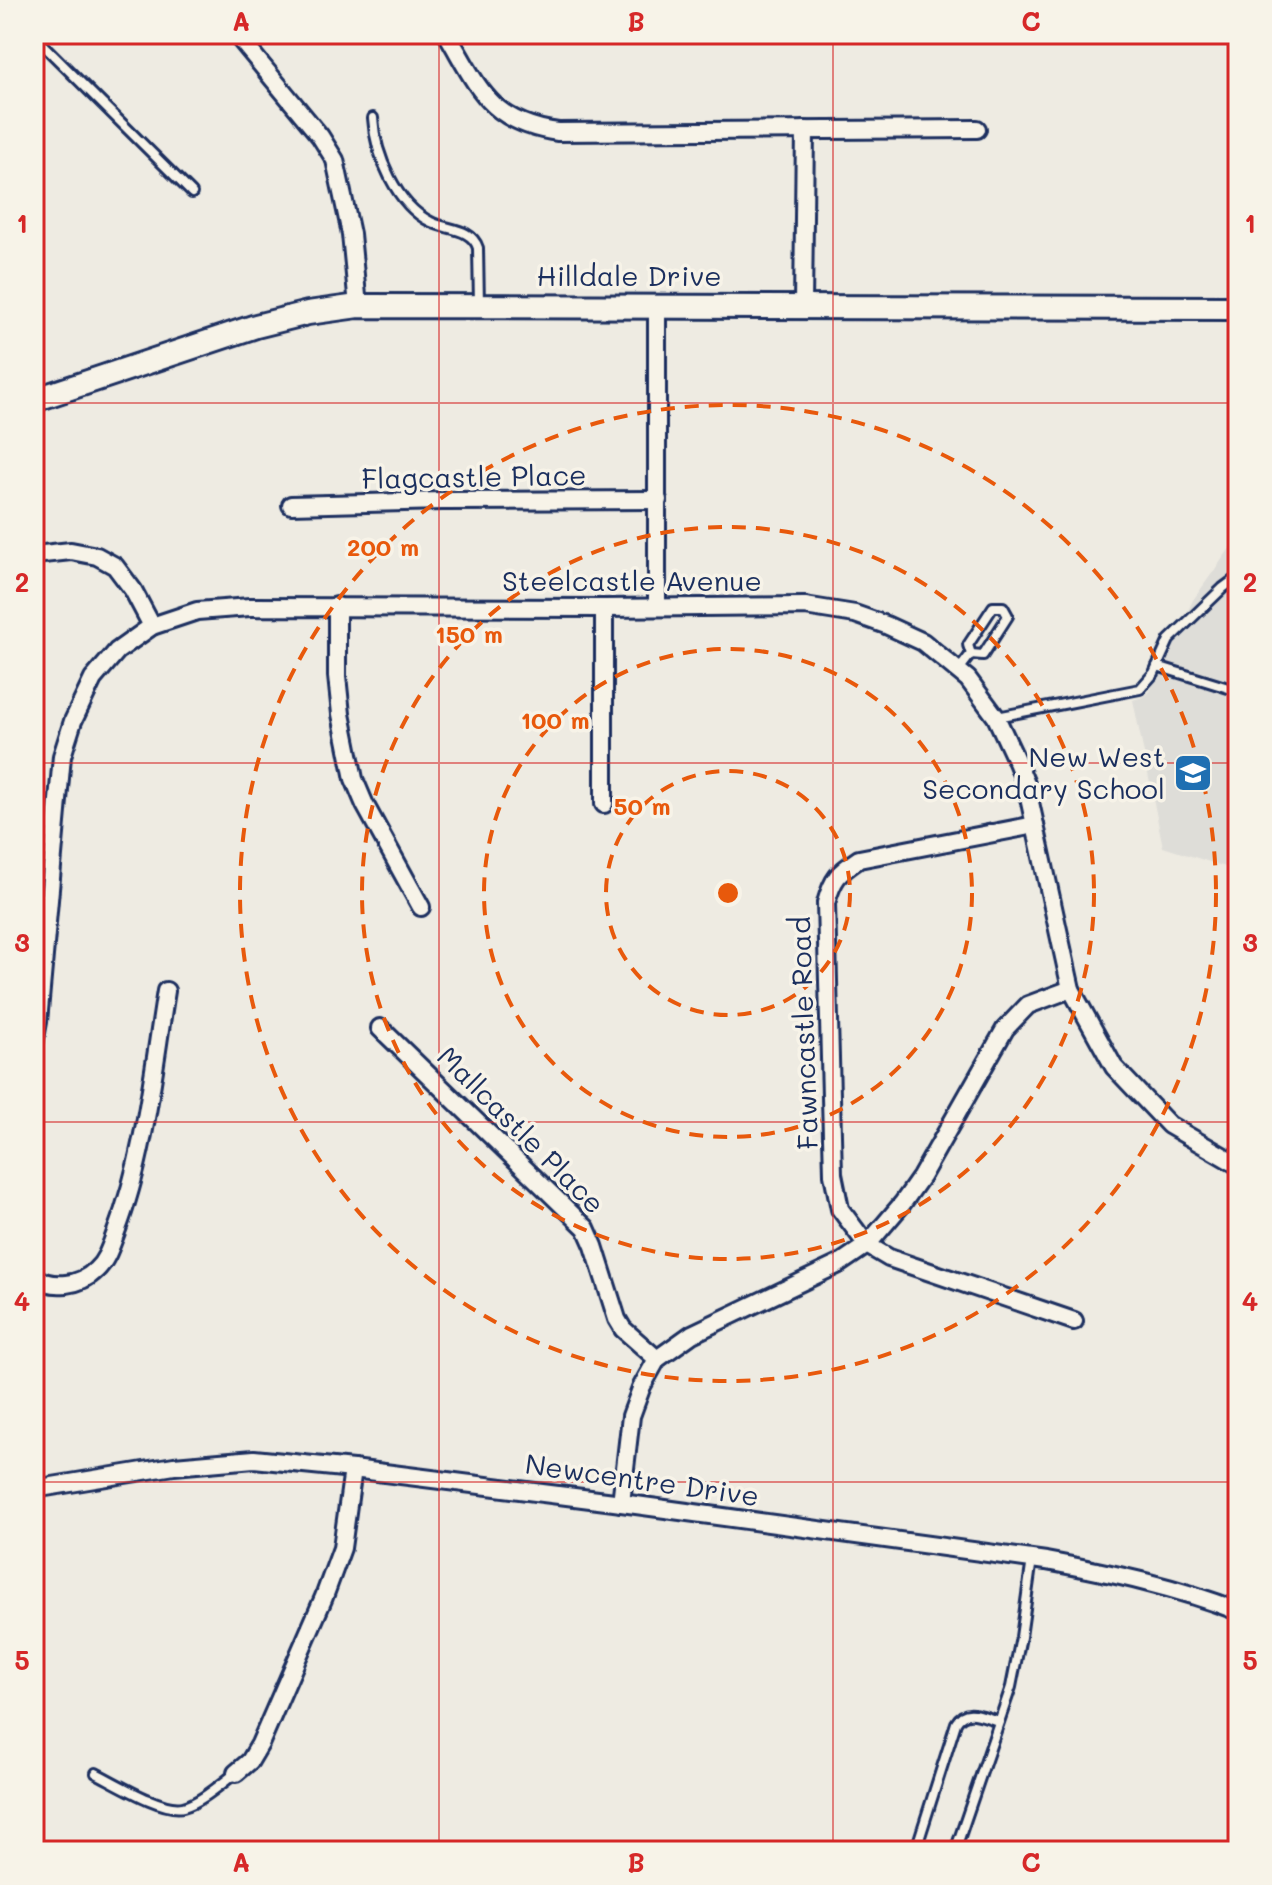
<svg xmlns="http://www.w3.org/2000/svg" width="1272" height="1885" font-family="Mali,sans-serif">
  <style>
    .built { fill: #deddd8 }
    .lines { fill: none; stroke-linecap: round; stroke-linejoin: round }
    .lane-casing { stroke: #1b2f5e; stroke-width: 14 }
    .street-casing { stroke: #1b2f5e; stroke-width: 22 }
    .secondary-casing { stroke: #1b2f5e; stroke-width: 28 }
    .lane { stroke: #f7f3e8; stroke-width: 8 }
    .street { stroke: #f7f3e8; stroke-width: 16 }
    .secondary { stroke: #f7f3e8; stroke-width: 22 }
    .grid { fill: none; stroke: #d62828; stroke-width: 2; stroke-opacity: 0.55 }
    .ring { fill: none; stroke: #e8590c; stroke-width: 4; stroke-dasharray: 14 10 }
    .labels { text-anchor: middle; stroke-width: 7; stroke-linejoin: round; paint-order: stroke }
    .street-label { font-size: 28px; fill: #1b2f5e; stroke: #f7f3e8 }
    .poi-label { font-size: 28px; fill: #1b2f5e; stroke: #f7f3e8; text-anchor: end }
    .centre { fill: #e8590c; stroke: #f7f3e8; stroke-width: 4 }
    .ring-label { font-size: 24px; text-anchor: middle; font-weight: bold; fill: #e8590c; stroke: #f7f3e8; stroke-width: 7; stroke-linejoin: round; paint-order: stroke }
    .neatline { fill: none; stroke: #d62828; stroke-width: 3 }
    .grid-label { font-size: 26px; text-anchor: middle; font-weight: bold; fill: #d62828 }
  </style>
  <rect width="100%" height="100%" fill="#eeebe2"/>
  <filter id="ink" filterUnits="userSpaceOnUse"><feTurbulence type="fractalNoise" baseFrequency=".0125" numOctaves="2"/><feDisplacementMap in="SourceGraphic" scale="16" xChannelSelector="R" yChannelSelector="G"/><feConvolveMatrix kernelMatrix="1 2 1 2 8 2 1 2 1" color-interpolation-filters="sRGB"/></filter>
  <g filter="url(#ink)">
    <!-- built -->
    <polygon class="built" points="1238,537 1238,871 1163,847 1133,700 1145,696 1150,691 1193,600"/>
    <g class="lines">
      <!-- lane casing -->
      <g class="lane-casing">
        <g id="lane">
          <polyline points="34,36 192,193"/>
          <path d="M373 118C375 154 396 205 431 222 447 230 472 228 478 248L479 305"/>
          <polyline points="1157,666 1238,691"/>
          <polyline points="958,671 971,654 968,645 993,607 1003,607 1008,616 983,655 971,654"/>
          <polyline points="997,717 1140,689 1154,673 1169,640 1223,588 1238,577"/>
          <path d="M96 1773C116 1783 163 1812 183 1807 200 1803 222 1783 236 1773"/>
          <path d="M917 1851V1846L956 1723C966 1706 983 1717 999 1721"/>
          <polyline points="955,1851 1011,1687 1021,1637 1032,1559"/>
        </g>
      </g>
      <!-- street casing -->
      <g class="street-casing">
        <g id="street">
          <polyline points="236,34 320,136 335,160 351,234 358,306"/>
          <path d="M447 34C479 88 489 122 558 132L977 129"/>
          <polyline points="803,306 805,130"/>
          <polyline points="291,505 442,501 658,500"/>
          <polyline points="34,555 71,551 97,556 115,566 133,590 152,626"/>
          <polyline points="337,606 337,676 341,714 354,779 365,805 421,907"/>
          <polyline points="657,607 657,306"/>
          <polyline points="604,804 604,608"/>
          <path d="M1035 825 859 859C838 873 833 878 826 903L833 1174 840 1209 867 1245 889 1258 1074 1321"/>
          <polyline points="380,1028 586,1228 594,1246 617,1319 623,1329 657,1359"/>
          <polyline points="34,1044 38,1022 62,756 73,721 93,679 117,651 152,626 197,611 250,607 604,608 805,606 855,614 886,625 923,642 968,679 996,717 1017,762 1026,784 1071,989 1114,1067 1169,1125 1238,1165"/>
          <path d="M34 1277C53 1289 80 1286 96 1270 107 1260 111 1245 116 1232 145 1156 153 1071 166 991"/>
          <path d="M34 1489 174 1466 254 1459 353 1469 614 1502 1046 1561C1111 1573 1176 1587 1238 1611"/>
          <polyline points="621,1503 631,1416 642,1386 657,1359 692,1334 839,1264 867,1245 902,1204 921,1177 1005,1029 1028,1005 1071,989"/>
          <polyline points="236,1773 250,1761 260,1744 324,1597 342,1548 353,1469"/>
        </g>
      </g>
      <!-- secondary casing -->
      <g class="secondary-casing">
        <polyline id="secondary" points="34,400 256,326 308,313 358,306 1238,308"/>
      </g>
      <!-- lane -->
      <use href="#lane" class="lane"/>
      <!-- street -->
      <use href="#street" class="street"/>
      <!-- secondary -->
      <use href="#secondary" class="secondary"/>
    </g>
  </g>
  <!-- grid -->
  <path class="grid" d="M439 34V1851M833 34V1851M34 403H1238M34 763H1238M34 1122H1238M34 1482H1238"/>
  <!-- distance rings -->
  <g class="ring">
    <circle cx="728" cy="893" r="122"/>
    <circle cx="728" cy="893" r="244"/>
    <circle cx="728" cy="893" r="366"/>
    <circle cx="728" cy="893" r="488"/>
  </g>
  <!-- icons -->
  <defs>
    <g id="school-square" transform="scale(2)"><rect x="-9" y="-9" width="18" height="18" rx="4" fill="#1f6fb2" stroke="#f7f3e8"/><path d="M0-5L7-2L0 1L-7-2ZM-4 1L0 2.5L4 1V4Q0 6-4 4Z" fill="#fff"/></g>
  </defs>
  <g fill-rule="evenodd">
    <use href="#school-square" x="1193" y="773"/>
  </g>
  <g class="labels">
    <!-- street labels -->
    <g class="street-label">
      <text x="629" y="286">Hilldale Drive</text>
      <text transform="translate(474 477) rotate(-1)" y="10">Flagcastle Place</text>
      <text x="632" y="591">Steelcastle Avenue</text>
      <text transform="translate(804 1033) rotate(-92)" y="10">Fawncastle Road</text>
      <text transform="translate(521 1130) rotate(45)" y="10">Mallcastle Place</text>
      <text transform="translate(642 1480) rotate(8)" y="10">Newcentre Drive</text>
    </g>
    <!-- poi labels -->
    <g class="poi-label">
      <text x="1165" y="767">New West<tspan x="1165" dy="32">Secondary School</tspan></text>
    </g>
  </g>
  <circle cx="728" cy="893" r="12" class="centre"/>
  <g class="ring-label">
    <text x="383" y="556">200 m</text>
    <text x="469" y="643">150 m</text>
    <text x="555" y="729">100 m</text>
    <text x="642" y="815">50 m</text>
  </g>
  <!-- margin -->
  <rect width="1272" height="1885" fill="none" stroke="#f7f3e8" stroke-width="88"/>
  <rect x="44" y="44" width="1184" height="1797" class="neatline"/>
  <g class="grid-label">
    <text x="241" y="31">A</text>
    <text x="636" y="31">B</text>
    <text x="1031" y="31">C</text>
    <text x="22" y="233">1</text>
    <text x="1250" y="233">1</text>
    <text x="22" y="592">2</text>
    <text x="1250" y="592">2</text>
    <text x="22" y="952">3</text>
    <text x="1250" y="952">3</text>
    <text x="22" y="1311">4</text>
    <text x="1250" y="1311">4</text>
    <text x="22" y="1670">5</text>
    <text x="1250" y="1670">5</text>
    <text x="241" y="1872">A</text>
    <text x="636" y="1872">B</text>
    <text x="1031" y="1872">C</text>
  </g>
</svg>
